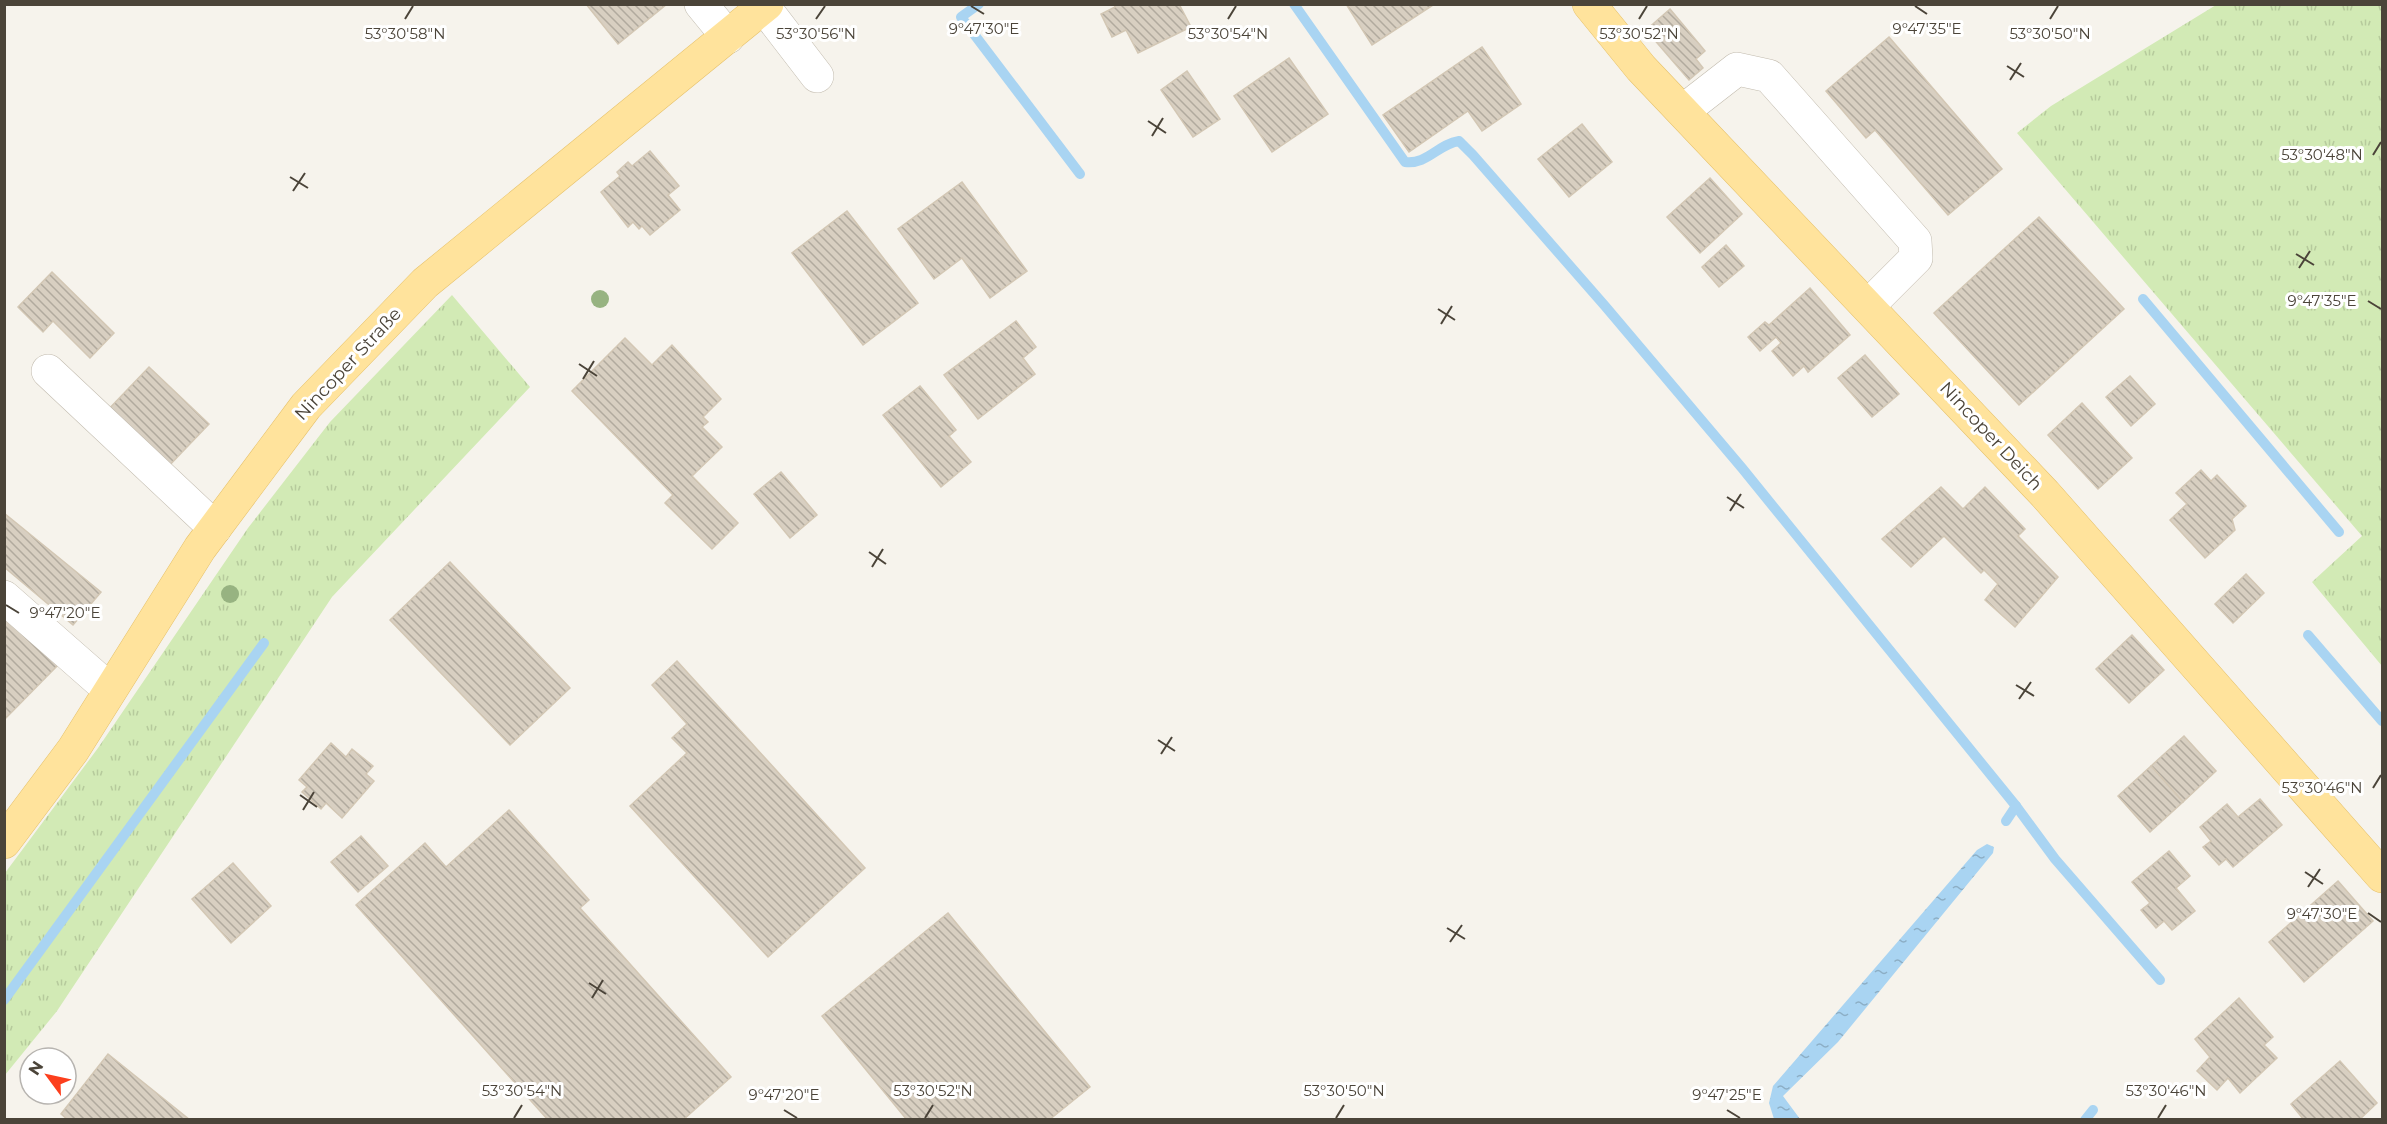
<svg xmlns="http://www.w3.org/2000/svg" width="2387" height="1124" font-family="Montserrat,sans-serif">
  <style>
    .grass { fill: url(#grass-tufts) }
    .water { fill: url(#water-ripples) }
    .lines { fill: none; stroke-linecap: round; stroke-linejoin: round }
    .stream { stroke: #a9d4f2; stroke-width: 10 }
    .building { fill: url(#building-back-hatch); stroke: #d3c7b4; stroke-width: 1.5 }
    .minor-casing { stroke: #c2bbae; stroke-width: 34 }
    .major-casing { stroke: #e6c16a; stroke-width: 34 }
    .minor { stroke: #fff; stroke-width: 33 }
    .major { stroke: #ffe39c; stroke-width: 33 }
    .tree { fill: #97b381 }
    .ticks { fill: none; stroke: #4b4439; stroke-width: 2 }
    .labels { text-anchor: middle; stroke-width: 6; stroke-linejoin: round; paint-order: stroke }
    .street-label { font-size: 18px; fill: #4b4439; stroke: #fff }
    .ticks-label { font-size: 15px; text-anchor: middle; fill: #4b4439; stroke: #fff; stroke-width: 6; stroke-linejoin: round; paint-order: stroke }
  </style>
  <defs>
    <pattern id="grass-tufts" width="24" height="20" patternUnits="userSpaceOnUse" patternTransform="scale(1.5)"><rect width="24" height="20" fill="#d2eab5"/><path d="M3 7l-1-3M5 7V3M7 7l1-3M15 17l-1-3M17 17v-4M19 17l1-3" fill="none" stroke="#b6ca9c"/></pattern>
    <pattern id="water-ripples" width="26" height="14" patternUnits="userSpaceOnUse" patternTransform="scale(1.5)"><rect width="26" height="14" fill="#a9d4f2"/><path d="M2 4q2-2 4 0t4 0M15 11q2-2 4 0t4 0" fill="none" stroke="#8caec5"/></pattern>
    <pattern id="building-back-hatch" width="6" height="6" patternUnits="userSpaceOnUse" patternTransform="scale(1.5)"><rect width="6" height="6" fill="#d8cfc1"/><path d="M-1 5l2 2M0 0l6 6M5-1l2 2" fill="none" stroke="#b1aa9e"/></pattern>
  </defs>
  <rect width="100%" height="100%" fill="#f6f3ec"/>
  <!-- grass -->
  <g class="grass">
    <polygon points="2216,5 2382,5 2382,666 2312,582 2362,536 2017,133 2051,106"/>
    <polygon points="452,295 530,387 332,597 57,1011 5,1075 5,873 98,748 248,528 330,422"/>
  </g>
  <!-- water -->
  <polygon class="water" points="1987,844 1994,847 1993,853 1838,1042 1783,1096 1800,1119 1774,1119 1769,1103 1773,1086 1977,850"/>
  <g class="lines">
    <!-- stream -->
    <g class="stream">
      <polyline points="979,4 961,17 1080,174"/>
      <path d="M1294 4 1405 162C1427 165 1438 144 1459 141L1473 155 1605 306 1742 468 2016 806 2055 859 2160 980"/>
      <polyline points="2143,299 2339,532"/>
      <polyline points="2308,635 2382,721"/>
      <polyline points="2006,821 2016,806"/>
      <polyline points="4,1000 264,643"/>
      <polyline points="2085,1120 2093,1110"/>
    </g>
  </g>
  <!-- building -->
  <g class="building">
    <polygon points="586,4 667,4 618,44"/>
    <polygon points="1114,4 1179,4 1191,27 1138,53 1126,30 1112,37 1101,14 1115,7"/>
    <polygon points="1346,4 1433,4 1433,5 1372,45"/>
    <polygon points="1670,9 1705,51 1696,59 1703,68 1689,80 1646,30"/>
    <polygon points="1889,37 2002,169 1948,215 1875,130 1866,138 1826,91"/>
    <polygon points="1482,47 1521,104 1482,131 1468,111 1409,152 1383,115"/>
    <polygon points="1289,58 1328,114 1272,152 1234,96"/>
    <polygon points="1187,71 1220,119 1193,137 1161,90"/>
    <polygon points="1582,124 1612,162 1569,197 1538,159"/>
    <polygon points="650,151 679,186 668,195 680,210 650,235 642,226 639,229 633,222 628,227 601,192 620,176 617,172 628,162 632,166"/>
    <polygon points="1710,178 1742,214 1700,253 1667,217"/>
    <polygon points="962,182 1027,271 990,298 962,258 934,279 898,229"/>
    <polygon points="847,211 918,303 863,345 792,253"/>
    <polygon points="2039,217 2124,309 2019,405 1934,313"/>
    <polygon points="1726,245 1744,266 1719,287 1702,267"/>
    <polygon points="52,272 114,333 90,358 53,321 43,332 18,307"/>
    <polygon points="1810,288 1850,335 1808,372 1804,366 1793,376 1772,351 1781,343 1776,337 1760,351 1748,337 1765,322 1769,325"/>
    <polygon points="1016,321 1036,347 1023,358 1035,374 978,419 944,375"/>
    <polygon points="625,338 652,365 672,345 721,399 703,417 708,422 702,427 722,447 692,476 738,523 712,549 665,503 673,495 572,391"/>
    <polygon points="1865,355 1899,394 1872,417 1838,378"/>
    <polygon points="149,367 209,424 165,470 105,413"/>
    <polygon points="2130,376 2155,404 2131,426 2106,397"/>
    <polygon points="920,386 956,430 949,436 971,462 941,487 883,415"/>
    <polygon points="2082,403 2132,458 2098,489 2048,435"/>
    <polygon points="2201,470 2211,481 2217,475 2246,506 2232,519 2235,530 2205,558 2170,520 2187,504 2176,493"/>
    <polygon points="781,472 817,515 790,538 754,494"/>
    <polygon points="1941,487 1963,509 1985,487 2025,529 2018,536 2058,577 2015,627 1985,600 1998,584 1984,570 1981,573 1944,536 1911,567 1882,539"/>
    <polygon points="4,513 101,592 73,625 4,567"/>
    <polygon points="450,562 570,688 510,745 390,620"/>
    <polygon points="2246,574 2264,593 2233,623 2215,604"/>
    <polygon points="4,613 58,665 4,720"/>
    <polygon points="2132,635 2164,670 2129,703 2096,669"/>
    <polygon points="677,661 865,868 768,957 630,806 687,753 672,738 687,724 652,685"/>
    <polygon points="2184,736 2216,771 2183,802 2151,766"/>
    <polygon points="331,743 346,757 352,749 373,766 366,774 374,781 342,818 326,803 321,809 302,792 307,787 299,780"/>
    <polygon points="2151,766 2183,802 2150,832 2118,796"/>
    <polygon points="2260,799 2282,825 2233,867 2226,859 2219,865 2203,847 2211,841 2200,827 2227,804 2238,817"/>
    <polygon points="509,810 589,900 580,908 731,1077 683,1120 548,1120 356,905 425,843 446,867"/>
    <polygon points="361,836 388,866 358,892 331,862"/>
    <polygon points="2169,851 2190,876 2176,888 2195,911 2172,930 2164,921 2156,928 2141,910 2150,903 2132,882"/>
    <polygon points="233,863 271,906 231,943 192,899"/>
    <polygon points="2338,881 2373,921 2304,982 2269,942"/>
    <polygon points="948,913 1090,1087 1049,1120 907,1120 822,1016"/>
    <polygon points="2239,998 2273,1037 2264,1045 2277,1058 2240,1093 2228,1078 2217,1090 2197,1071 2210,1057 2195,1039"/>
    <polygon points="108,1054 190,1120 68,1120 61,1114"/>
    <polygon points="2340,1061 2377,1103 2359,1120 2304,1120 2291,1104"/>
  </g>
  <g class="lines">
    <!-- minor casing -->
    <g class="minor-casing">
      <g id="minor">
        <polyline points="701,4 728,37"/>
        <polyline points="764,7 817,76"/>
        <polyline points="1683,111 1737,69 1769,76 1915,241 1916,258 1868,306"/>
        <polyline points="48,371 215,528"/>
        <polyline points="4,597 110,690"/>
      </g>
    </g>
    <!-- major casing -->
    <g class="major-casing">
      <g id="major">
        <polyline points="1589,4 1641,68 2045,494 2382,876"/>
        <polyline points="4,842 73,750 200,548 306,406 425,283 767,4"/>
      </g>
    </g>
    <!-- minor -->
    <use href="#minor" class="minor"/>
    <!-- major -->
    <use href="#major" class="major"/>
  </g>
  <!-- trees -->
  <g class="tree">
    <circle cx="600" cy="299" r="9"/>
    <circle cx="230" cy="594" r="9"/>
  </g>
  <!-- ticks -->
  <path class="ticks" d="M971 6 984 14M1915 6 1927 14M405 19 413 6M816 19 825 6M1228 19 1236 6M1639 19 1647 6M2050 19 2058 6M2007 66 2024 77M2010 80 2021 63M1148 121 1166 133M1152 136 1163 118M2373 155 2381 142M290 177 308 188M293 191 305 173M2296 254 2314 265M2299 268 2310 251M2368 301 2381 309M1438 309 1455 320M1441 324 1452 306M579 364 597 376M583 379 594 361M1727 497 1744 508M1730 511 1741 494M869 552 886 564M872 567 883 549M6 605 19 613M2016 685 2034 696M2019 699 2031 682M1158 740 1175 751M1161 754 1172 737M2373 788 2381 775M300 795 317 807M303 810 314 792M2305 872 2323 884M2308 887 2320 869M2368 913 2381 922M1447 928 1465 939M1450 942 1462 925M589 983 606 994M592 998 603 980M784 1110 797 1118M1727 1110 1740 1118M514 1118 522 1105M925 1118 933 1105M1336 1118 1344 1105M2158 1118 2166 1105"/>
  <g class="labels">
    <!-- street labels -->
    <g class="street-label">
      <text transform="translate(348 364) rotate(-47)" y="6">Nincoper Straße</text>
      <text transform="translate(1991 436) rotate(47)" y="6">Nincoper Deich</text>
    </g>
  </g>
  <g class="ticks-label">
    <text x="984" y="34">9°47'30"E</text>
    <text x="1927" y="34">9°47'35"E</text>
    <text x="405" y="39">53°30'58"N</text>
    <text x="816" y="39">53°30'56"N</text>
    <text x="1228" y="39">53°30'54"N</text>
    <text x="1639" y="39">53°30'52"N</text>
    <text x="2050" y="39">53°30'50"N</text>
    <text x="2322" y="160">53°30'48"N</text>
    <text x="2322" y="306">9°47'35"E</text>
    <text x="65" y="618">9°47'20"E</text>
    <text x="2322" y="793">53°30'46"N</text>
    <text x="2322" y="919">9°47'30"E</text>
    <text x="522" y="1096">53°30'54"N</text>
    <text x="933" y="1096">53°30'52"N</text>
    <text x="1344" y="1096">53°30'50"N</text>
    <text x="2166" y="1096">53°30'46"N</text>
    <text x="784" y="1100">9°47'20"E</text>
    <text x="1727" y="1100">9°47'25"E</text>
  </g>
  <!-- border -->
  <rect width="2387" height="1124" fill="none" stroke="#4b4439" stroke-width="12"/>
  <!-- north arrow -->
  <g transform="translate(48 1076) rotate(303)"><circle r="28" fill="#ffffff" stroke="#b7b4b0" stroke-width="1.5"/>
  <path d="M0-4.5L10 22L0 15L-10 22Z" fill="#fc3f1d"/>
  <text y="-9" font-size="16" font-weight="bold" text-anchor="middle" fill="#4b4439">N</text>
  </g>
</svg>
